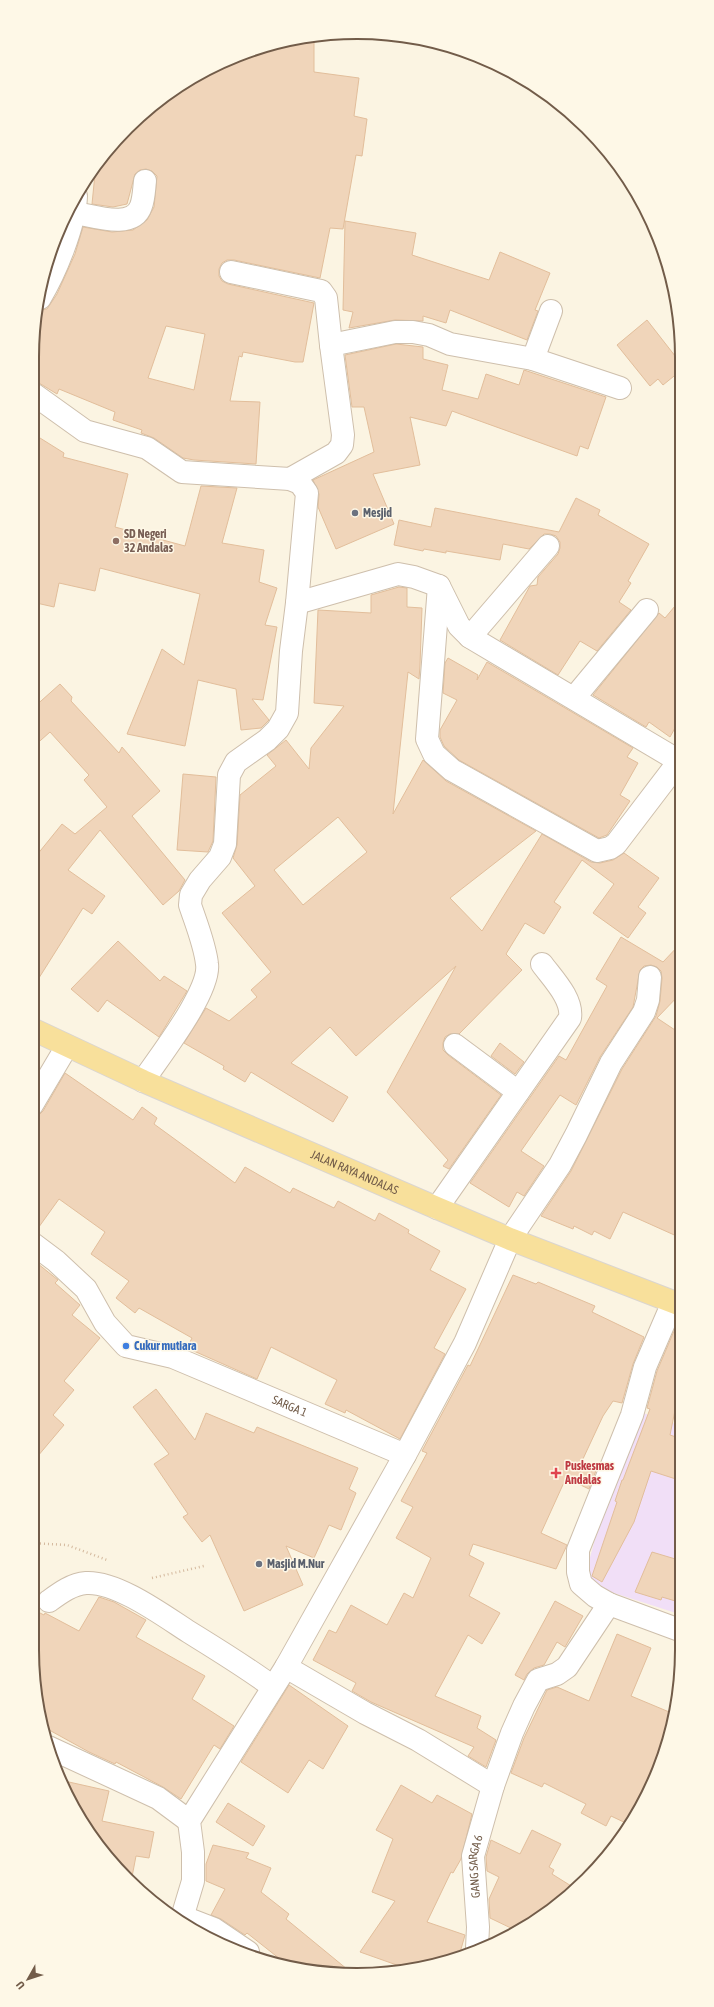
<svg xmlns="http://www.w3.org/2000/svg" width="714" height="2007" font-family="'Asap Condensed',sans-serif">
  <style>
    .education { fill: #f1dff7 }
    .building { fill: #f0d5ba; stroke: #e2be9b; fill-rule: evenodd }
    .lines { fill: none; stroke-linecap: round; stroke-linejoin: round }
    .minor-casing { stroke: #cebfac; stroke-width: 24 }
    .primary-casing { stroke: #dad5d0; stroke-width: 24 }
    .path { stroke: #d4b99e; stroke-width: 2.5; stroke-dasharray: 1 3; stroke-linecap: butt }
    .minor { stroke: #fff; stroke-width: 22 }
    .primary { stroke: #f8e09b; stroke-width: 22 }
    .worship-dot { fill: #6b7280; stroke: #fef8e7; stroke-width: 1.5 }
    .education-dot { fill: #8d6e63; stroke: #fef8e7; stroke-width: 1.5 }
    .shop-dot { fill: #3f7fe0; stroke: #fef8e7; stroke-width: 1.5 }
    .health-dot { fill: #e0444e; stroke: #fef8e7; stroke-width: 1.5 }
    .labels { text-anchor: middle; stroke-width: 3; stroke-linejoin: round; paint-order: stroke }
    .worship-label { font-size: 12px; font-weight: bold; fill: #5b616d; stroke: #fef8e7; text-anchor: start }
    .education-label { font-size: 12px; font-weight: bold; fill: #785e54; stroke: #fef8e7; text-anchor: start }
    .street-label { font-size: 12px; fill: #725c49; stroke: #fef8e7 }
    .shop-label { font-size: 12px; font-weight: bold; fill: #366cbe; stroke: #fef8e7; text-anchor: start }
    .health-label { font-size: 12px; font-weight: bold; fill: #be3a42; stroke: #fef8e7; text-anchor: start }
    .rim { fill: none; stroke: #725c49; stroke-width: 2 }
  </style>
  <rect width="100%" height="100%" fill="#fbf4e2"/>
  <!-- education -->
  <polygon class="education" points="643,1413 682,1426 682,1615 583,1583 595,1539"/>
  <!-- building -->
  <g class="building">
    <path d="M314 35V72L359 78 354 116 367 119 362 156 356 155 343 229 330 228 320 278 234 260H227L222 263 219 269V276L222 281 228 284 314 303 303 362H295L243 352 242 357 239 356 230 401 260 402 256 464 194 460 183 458 154 438 141 433 142 430 113 420 115 412 59 389 57 394 39 383 32 381V357L38 310 47 309 57 294 75 254 83 227 112 232 133 230 147 220 154 207 157 176 152 171 146 169 140 170 135 174 127 204 113 207 92 204 96 164 99 159 143 113 194 76 252 49ZM166 326 205 334 194 390 148 378Z"/>
    <polygon points="345,221 416,233 412,255 489,280 500,252 550,273 535,310 538,311 527,340 450,310 446,323 423,316 423,321 395,320 349,328 353,312 343,310"/>
    <polygon points="647,320 679,361 679,372 663,385 658,379 650,386 617,345"/>
    <polygon points="396,344 423,347 423,359 448,365 442,390 478,399 486,374 519,385 524,370 606,397 588,449 580,446 577,456 452,411 446,426 410,417 420,465 373,474 394,524 336,549 318,507 319,494 313,480 374,452 364,407 352,407 345,355"/>
    <polygon points="32,433 64,453 63,457 128,474 115,527 185,546 201,486 237,488 222,543 264,550 259,582 277,588 265,625 277,627 263,700 252,699 269,720 261,728 241,730 236,689 198,680 185,746 127,734 162,649 184,665 200,594 100,568 95,591 59,583 54,607 32,602"/>
    <polygon points="576,498 600,510 598,515 649,544 628,581 631,583 619,602 631,610 597,651 580,641 558,675 500,640 530,586 537,585 538,577 558,554 560,548 560,542 556,536 550,534 544,534 529,549 503,544 500,560 446,551 446,553 424,549 423,551 394,545 399,520 431,527 435,508 559,532"/>
    <path d="M399 587 407 588V607L422 608 420 665 419 679 408 672 393 814 423 760 446 781 536 831 450 898 482 931 542 834 591 862 600 863 613 860 624 853 659 878 638 907 646 913 628 938 593 913 614 884 582 860 554 902 561 907 544 934 525 923 506 954 522 970 459 1034H450L445 1037 443 1043V1050L448 1055 501 1095 449 1169 443 1166 448 1160 387 1092 456 966 356 1056 330 1027 291 1063 348 1097 333 1122 251 1072 245 1082 223 1069 224 1066 184 1043 206 1008 229 1021 257 997 251 990 271 972 222 913 255 886 233 858 237 845 240 795 276 766 267 755 286 740 309 769 311 748 344 706 314 703 318 610 371 613V595ZM338 817 367 852 303 905 274 870Z"/>
    <polygon points="680,600 680,719 670,737 649,722 646,727 593,695 659,613 665,618"/>
    <polygon points="448,658 478,675 477,680 487,662 633,748 627,757 638,763 620,795 630,801 607,835 599,838 459,760 444,746 440,737 440,730 457,700 443,693 445,663"/>
    <polygon points="60,684 72,697 71,701 119,753 122,747 160,791 132,816 185,880 179,891 163,905 100,830 68,870 105,896 92,914 83,908 32,989 32,861 62,824 75,834 107,807 84,780 89,775 50,732 32,748 32,709"/>
    <polygon points="183,774 216,777 213,841 208,852 177,850"/>
    <polygon points="621,937 663,962 681,943 681,993 657,1018 681,1034 681,1238 623,1212 610,1239 594,1231 592,1235 574,1226 573,1229 541,1216 571,1171 622,1069 656,1016 660,1001 662,978 661,971 657,967 651,965 644,966 640,970 633,1007 600,1057 576,1105 560,1095 521,1151 544,1166 524,1196 517,1192 509,1207 470,1183 559,1056 566,1060 607,986 596,979"/>
    <polygon points="118,941 160,981 164,976 187,991 159,1037 107,1000 98,1012 71,989"/>
    <polygon points="500,1043 524,1062 515,1074 491,1056"/>
    <polygon points="65,1073 133,1120 142,1107 157,1118 154,1124 235,1183 245,1167 290,1193 293,1188 334,1208 338,1201 375,1221 379,1213 409,1230 408,1233 440,1251 430,1270 466,1289 434,1348 445,1354 400,1439 346,1410 345,1413 325,1404 337,1380 271,1347 257,1379 187,1348 192,1338 139,1308 135,1313 116,1298 129,1281 91,1254 105,1232 59,1199 36,1231 32,1231 32,1117 38,1116 43,1111"/>
    <polygon points="32,1259 58,1280 55,1283 80,1305 72,1315 100,1338 64,1381 74,1390 53,1415 64,1425 32,1463"/>
    <polygon points="513,1275 536,1284 538,1282 595,1306 592,1312 644,1337 633,1364 622,1403 613,1401 603,1416 582,1461 597,1468 589,1489 566,1478 541,1533 567,1545 556,1569 473,1544 469,1555 484,1563 469,1596 500,1613 482,1644 468,1635 435,1696 481,1716 477,1728 496,1740 486,1767 468,1756 474,1747 371,1702 352,1691 356,1683 313,1660 329,1630 336,1633 351,1605 387,1625 404,1593 413,1598 431,1558 396,1538 413,1507 401,1501 427,1453 422,1451 468,1365 470,1366"/>
    <polygon points="680,1317 681,1381 670,1435 682,1439 682,1481 651,1471 634,1522 602,1582 592,1576 617,1502 615,1501 622,1480 623,1480 650,1409 647,1408 657,1371"/>
    <polygon points="156,1389 195,1440 206,1413 254,1433 257,1427 358,1468 349,1489 356,1493 341,1530 329,1525 314,1558 286,1546 303,1585 244,1611 210,1535 202,1542 183,1517 188,1514 154,1464 169,1454 133,1407"/>
    <polygon points="652,1552 682,1561 682,1603 662,1597 661,1600 635,1592"/>
    <polygon points="99,1597 114,1602 146,1620 136,1637 205,1676 192,1699 234,1726 220,1749 214,1745 181,1799 163,1787 116,1762 115,1764 89,1752 42,1726 38,1713 32,1650 32,1609 44,1615 45,1613 79,1631"/>
    <polygon points="555,1601 583,1616 565,1647 557,1642 544,1665 534,1668 527,1674 524,1680 515,1675"/>
    <polygon points="617,1634 651,1648 631,1696 674,1714 671,1734 630,1825 611,1816 606,1826 581,1813 586,1804 544,1783 542,1787 511,1773 524,1738 547,1690 557,1687 589,1701"/>
    <polygon points="289,1685 348,1726 323,1769 309,1760 288,1793 241,1762"/>
    <polygon points="60,1780 109,1791 102,1821 154,1832 149,1858 136,1856 131,1882 113,1864"/>
    <polygon points="401,1785 432,1803 437,1795 472,1814 461,1859 453,1873 451,1872 427,1922 465,1935 459,1956 441,1964 408,1969 360,1952 395,1901 372,1892 393,1839 376,1830"/>
    <polygon points="228,1803 265,1826 253,1846 216,1822"/>
    <polygon points="532,1830 561,1844 549,1867 554,1870 552,1874 576,1889 538,1920 515,1930 490,1918 489,1899 499,1877 487,1871 486,1857 491,1840 520,1854"/>
    <polygon points="213,1845 249,1853 246,1858 271,1868 261,1892 289,1914 286,1919 353,1974 315,1972 285,1963 247,1933 245,1935 221,1919 211,1915 225,1889 206,1881 206,1864"/>
  </g>
  <g class="lines">
    <!-- minor casing -->
    <g class="minor-casing">
      <g id="minor">
        <path d="M75 213C94 216 133 230 141 206 144 198 144 189 145 181"/>
        <polyline points="231,272 321,291 326,298 331,345"/>
        <path d="M40 298C55 273 75 226 76 196"/>
        <polyline points="533,359 551,311"/>
        <path d="M32 393 85 431 147 448 182 472 290 479 300 483 307 493 297 603 291 651 287 713 278 729 267 740 236 762 229 775 225 844 220 857 200 880 191 895 190 905C196 923 205 945 207 964 211 991 159 1057 143 1081"/>
        <polyline points="290,479 336,453 342,445 343,435 331,345 395,332 413,332 429,335 450,344 533,359 620,388"/>
        <polyline points="439,586 427,739 434,754 452,770 597,851 610,848 616,844 680,760"/>
        <polyline points="297,603 398,574 414,577 439,586 459,626 470,637 679,761"/>
        <polyline points="470,637 548,546"/>
        <polyline points="574,698 647,610"/>
        <polyline points="455,1045 518,1092"/>
        <polyline points="32,1105 67,1046"/>
        <path d="M437 1208 570 1018C573 999 553 979 542 964"/>
        <path id="s1" d="M32 1243 56 1261 86 1289 105 1323 126 1346 173 1357 405 1455"/>
        <polyline points="673,1302 645,1367 632,1415 578,1550 578,1572 581,1584 595,1596 609,1604 682,1631"/>
        <path d="M49 1601C60 1593 72 1584 86 1583 117 1581 164 1616 189 1632 218 1650 246 1667 273 1687"/>
        <polyline points="286,1667 365,1713 418,1740 493,1786"/>
        <polyline points="48,1747 158,1798 189,1821"/>
        <polyline points="183,1917 214,1929 248,1952"/>
        <polyline points="181,1921 193,1881 193,1852 189,1821 286,1667 405,1455 465,1343 510,1239 560,1165 576,1135 611,1063 644,1012 648,1000 650,977"/>
        <path id="s2" d="M477 1948 478 1927 473 1856 493 1786 512 1733 524 1706 538 1680 557 1674 567 1667 609 1604"/>
      </g>
    </g>
    <!-- primary casing -->
    <g class="primary-casing">
      <g id="primary">
        <path id="s3" d="M32 1029 143 1081 437 1208 510 1239 681 1305"/>
      </g>
    </g>
    <!-- path -->
    <g class="path">
      <polyline points="32,1543 67,1545 107,1560"/>
      <polyline points="152,1578 204,1566"/>
    </g>
    <!-- minor -->
    <use href="#minor" class="minor"/>
    <!-- primary -->
    <use href="#primary" class="primary"/>
  </g>
  <!-- markers -->
  <g class="worship-dot">
    <circle cx="355" cy="513" r="4"/>
    <circle cx="259" cy="1564" r="4"/>
  </g>
  <circle class="education-dot" cx="116" cy="541" r="4"/>
  <circle class="shop-dot" cx="126" cy="1346" r="4"/>
  <path class="health-dot" d="M554 1467h4v4h4v4h-4v4h-4v-4h-4v-4h4z"/>
  <g class="labels">
    <!-- worship labels -->
    <g class="worship-label">
      <text x="363" y="517">Mesjid</text>
      <text x="267" y="1568">Masjid M.Nur</text>
    </g>
    <!-- education labels -->
    <g class="education-label">
      <text x="124" y="538">SD Negeri<tspan x="124" dy="14">32 Andalas</tspan></text>
    </g>
    <!-- street labels -->
    <g class="street-label">
      <text dy="4" stroke="none"><textPath href="#s3" startOffset="353">JALAN RAYA ANDALAS</textPath></text>
      <text dy="4" stroke="none"><textPath href="#s1" startOffset="316">SARGA 1</textPath></text>
      <text dy="4" stroke="none"><textPath href="#s2" startOffset="82">GANG SARGA 6</textPath></text>
    </g>
    <!-- shop labels -->
    <g class="shop-label">
      <text x="134" y="1350">Cukur mutiara</text>
    </g>
    <!-- health labels -->
    <g class="health-label">
      <text x="565" y="1470">Puskesmas<tspan x="565" dy="14">Andalas</tspan></text>
    </g>
  </g>
  <!-- crop -->
  <path d="M0 0H714V2007H0ZM357 39H357A318 318 0 0 1 675 357V1650A318 318 0 0 1 357 1968H357A318 318 0 0 1 39 1650V357A318 318 0 0 1 357 39Z" fill="#fef8e7" fill-rule="evenodd"/>
  <path class="rim" d="M357 39H357A318 318 0 0 1 675 357V1650A318 318 0 0 1 357 1968H357A318 318 0 0 1 39 1650V357A318 318 0 0 1 357 39Z"/>
  <!-- north arrow -->
  <g transform="translate(28 1979) rotate(231)" stroke="#fef8e7" stroke-width="3" paint-order="stroke">
  <path d="M0-3L7 15L0 10L-7 15Z" fill="#725c49"/>
  <text y="-6" font-size="11" font-weight="bold" text-anchor="middle" fill="#725c49">U</text>
  </g>
</svg>
